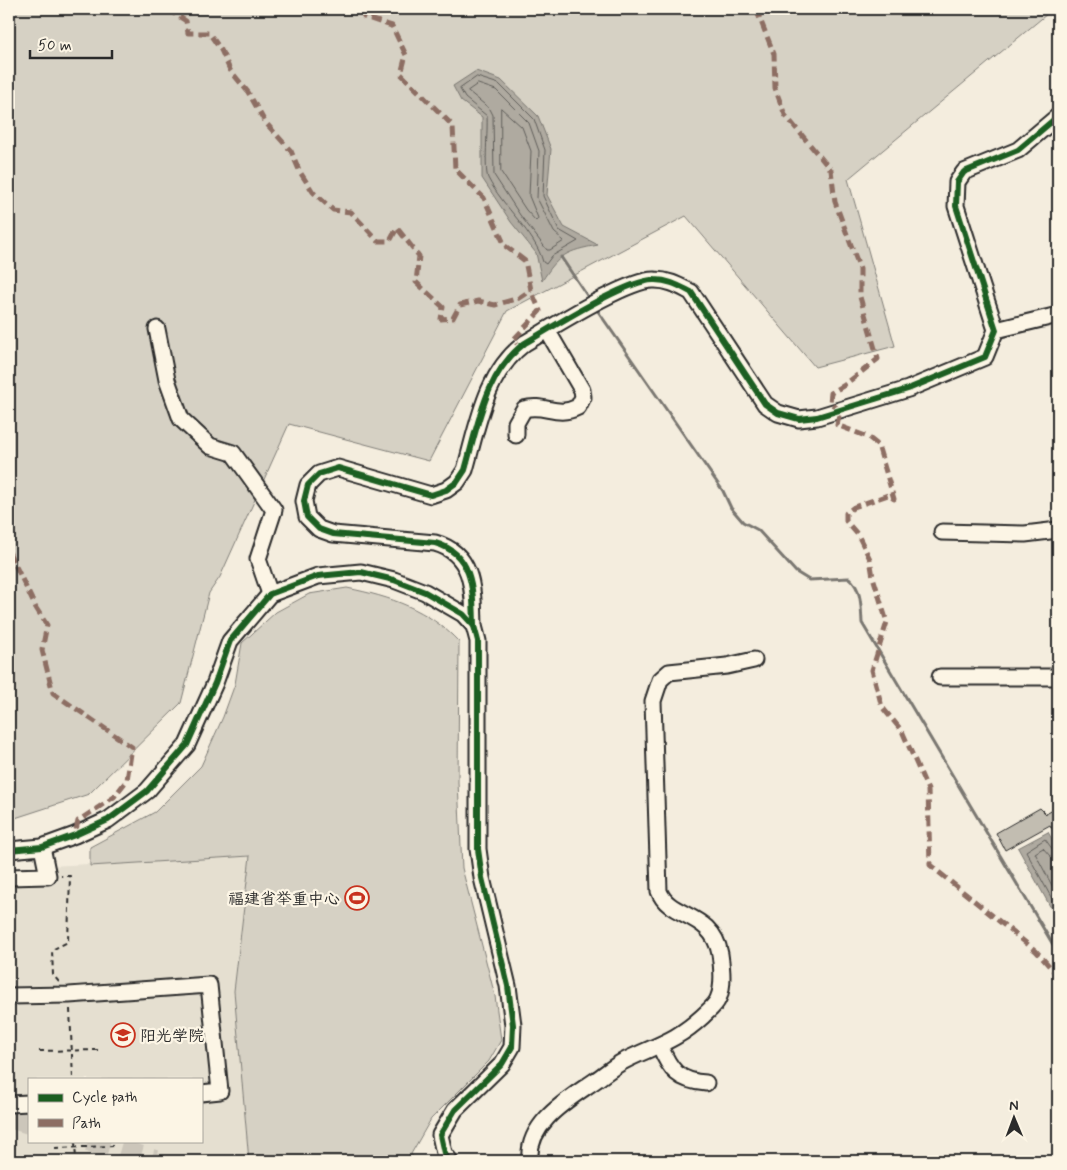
<svg xmlns="http://www.w3.org/2000/svg" width="1067" height="1170" font-family="Mynerve,'LXGW WenKai TC',sans-serif">
  <style>
    .built { fill: #e5dfd0; fill-rule: evenodd }
    .green { fill: #d6d1c4; stroke: #807e78 }
    .water { fill: #afaaa0; stroke: #7a7771 }
    .lines { fill: none; stroke-linecap: round; stroke-linejoin: round }
    .shore { stroke: #605e5a; stroke-width: 1 }
    .stream { stroke: #7a7771; stroke-width: 3 }
    .building { fill: #c2bdb1; stroke: #2b2b2b }
    .highway-tunnel { stroke: #ccc6ba; stroke-width: 22; stroke-dasharray: 22 11; stroke-linecap: butt }
    .minor-casing { stroke: #2b2b2b; stroke-width: 19 }
    .path { stroke: #2b2b2b; stroke-width: 2; stroke-dasharray: 5 4; stroke-linecap: butt }
    .minor { stroke: #fcf5e5; stroke-width: 15 }
    .quiet { stroke: #8d6e63; stroke-width: 5; stroke-dasharray: 10 5; stroke-linecap: butt }
    .cycleway-casing { stroke: #fcf5e5; stroke-width: 9 }
    .cycleway { stroke: #1b5e20; stroke-width: 6 }
    .labels { text-anchor: middle; stroke-width: 4.5; stroke-linejoin: round; paint-order: stroke }
    .poi-label { font-size: 16px; fill: #2b2b2b; stroke: #fcf5e5; text-anchor: end }
  </style>
  <rect width="100%" height="100%" fill="#f4edde"/>
  <filter id="ink" filterUnits="userSpaceOnUse"><feTurbulence type="fractalNoise" baseFrequency=".02" numOctaves="2"/><feDisplacementMap in="SourceGraphic" scale="10" xChannelSelector="R" yChannelSelector="G"/><feConvolveMatrix kernelMatrix="1 2 1 2 8 2 1 2 1" color-interpolation-filters="sRGB"/></filter>
  <g filter="url(#ink)">
    <!-- built -->
    <path class="built" d="M250 856 234 991 249 1161H9V868ZM29 1079H201V1141H29Z"/>
    <!-- green -->
    <g class="green">
      <polygon points="9,9 1053,9 848,179 895,346 815,367 686,216 507,311 429,461 289,424 220,577 209,593 181,703 89,794 9,820"/>
      <path d="M347 588C391 597 428 609 459 642L458 782 462 868 495 996 501 1040 489 1061 431 1119 411 1154 416 1161H249L234 991 250 856 90 866V847L155 812 201 766 223 717 235 684 242 643 276 612 309 594Z"/>
    </g>
    <!-- water -->
    <g class="water">
      <path d="M476 71 501 80 538 116 551 149 547 195 564 227 598 245C567 251 559 254 542 281L536 253 511 222 482 178V117L461 101 453 86Z"/>
      <polygon points="1048,832 1058,850 1057,919 1018,848"/>
    </g>
    <g class="lines">
      <!-- shore -->
      <g class="shore">
        <path d="M477 77 499 84 534 119 545 150 543 196 559 230 578 241 552 256 546 264 543 262C536 234 502 206 488 178 484 168 488 130 487 116L465 98 460 89Z"/>
        <polygon points="478,84 496,90 529,123 539,151 537,198 554,232 564,241 550,250 547,250 520,215 494,175 493,115 490,109 468,91"/>
        <polygon points="501,108 522,127 531,151 529,196 538,218 536,221 526,210 501,172"/>
        <polyline points="1058,852 1053,850 1045,839 1026,851 1058,910"/>
        <polyline points="1058,858 1050,856 1043,848 1035,853 1058,897"/>
      </g>
      <!-- stream -->
      <g class="stream">
        <polyline points="561,257 590,300"/>
        <path d="M595 307 723 491 731 508 743 522 758 530 796 572 809 580 849 578C862 589 861 607 862 623L1058 953"/>
      </g>
    </g>
    <!-- building -->
    <polygon class="building" points="1040,808 1046,814 1053,810 1058,816 1058,839 1050,825 1005,850 996,833"/>
    <g class="lines">
      <!-- highway-tunnel -->
      <g class="highway-tunnel">
        <polyline points="9,1117 29,1123"/>
        <polyline points="88,1141 156,1161"/>
      </g>
      <!-- minor casing -->
      <g class="minor-casing">
        <g id="minor">
          <polyline points="157,329 167,380 181,419 210,446 233,453 274,510 258,559 270,594"/>
          <polyline points="996,330 1054,316 1058,318"/>
          <path d="M516 435V423L524 409C545 403 556 418 578 407L583 397 582 390 547 330"/>
          <polyline points="942,532 1025,534 1058,530"/>
          <path d="M474 626C473 593 475 554 435 543L333 534 319 529 307 517 304 501 308 485 319 474 338 468 431 495 446 490 457 482 465 470C478 425 485 373 525 343 551 328 629 278 655 280 669 280 679 286 691 292L765 404 778 413 799 419 817 417 908 389 985 357 996 330 956 206 957 182 964 172 1018 150 1057 117"/>
          <polyline points="940,677 1058,677"/>
          <polyline points="9,850 42,847 75,835 108,820 147,791 187,745 215,683 230,641 270,594 318,576 361,572 394,580 425,592 463,614 474,626 478,641 478,849 482,878 508,986 513,1025 512,1047 502,1064 455,1110 440,1135 444,1153 450,1161"/>
          <polyline points="9,877 48,876 42,847"/>
          <polyline points="9,996 69,995 209,985 220,1091 201,1093"/>
          <path d="M660 1046C670 1070 678 1081 706 1083"/>
          <polyline points="9,1104 29,1103"/>
          <path d="M530 1161C526 1123 569 1099 596 1080 605 1074 614 1066 624 1061 656 1045 675 1042 703 1016 708 1011 715 1006 718 999 724 986 722 968 720 954 712 911 669 919 659 891L653 701 660 680 669 672 727 666 754 660"/>
        </g>
      </g>
      <!-- path -->
      <g class="path">
        <polyline points="59,982 53,975 52,950 68,942 70,876 61,876"/>
        <polyline points="70,1009 73,1079"/>
        <polyline points="39,1051 99,1050"/>
        <polyline points="75,1141 76,1161"/>
        <polyline points="55,1148 113,1146"/>
      </g>
      <!-- minor -->
      <use href="#minor" class="minor"/>
      <!-- quiet -->
      <g class="quiet">
        <polyline points="167,9 186,21 188,33 209,33 221,50 230,70 248,92 265,122 291,151 300,172 313,192 333,210 351,212 378,241 390,241 397,228 419,256 416,282 443,307 441,319 453,318 460,305 478,301 495,305 519,298 531,290"/>
        <polyline points="361,9 364,17 392,26 406,55 401,74 453,126 455,169 484,198 505,246 525,261 531,290 540,311 514,339 519,347"/>
        <polyline points="756,9 774,54 775,88 785,115 831,170 835,202 860,269 860,297 878,359 843,386 831,393 830,403 840,410 837,425 868,437 878,445 894,499 888,495 854,507 846,513 846,521 858,535 870,559 873,577 887,622 872,670 882,707 902,731 928,790 930,865 1036,951 1058,976"/>
        <polyline points="9,552 36,608 47,625 42,650 53,693 132,747 127,780 114,797 78,821 75,835"/>
      </g>
      <!-- cycleway casing -->
      <g class="cycleway-casing">
        <g id="cycleway">
          <path d="M474 626C473 593 475 554 435 543L333 534 319 529 307 517 304 501 308 485 319 474 338 468 431 495 446 490 457 482 465 470C478 425 485 373 525 343 551 328 629 278 655 280 669 280 679 286 691 292L765 404 778 413 799 419 817 417 908 389 985 357 996 330 956 206 957 182 964 172 1018 150 1057 117"/>
          <polyline points="9,850 42,847 75,835 108,820 147,791 187,745 215,683 230,641 270,594 318,576 361,572 394,580 425,592 463,614 474,626 478,641 478,849 482,878 508,986 513,1025 512,1047 502,1064 455,1110 440,1135 444,1153 450,1161"/>
        </g>
      </g>
      <!-- cycleway -->
      <use href="#cycleway" class="cycleway"/>
    </g>
  </g>
  <!-- icons -->
  <defs>
    <g id="stadium-ring" transform="scale(1.25)"><circle r="9.5" fill="#fcf5e5" stroke="#c8321e" stroke-width="1.5"/><path d="M0-5a6.5 5 0 1 0 0 10a6.5 5 0 1 0 0-10ZM-3.5-1.8h7v3.6h-7Z" fill="#c8321e"/></g>
    <g id="university-ring" transform="scale(1.25)"><circle r="9.5" fill="#fcf5e5" stroke="#c8321e" stroke-width="1.5"/><path d="M0-5L7-2L0 1L-7-2ZM-4 1L0 2.5L4 1V4Q0 6-4 4Z" fill="#c8321e"/></g>
  </defs>
  <g fill-rule="evenodd">
    <use href="#stadium-ring" x="357" y="898"/>
    <use href="#university-ring" x="123" y="1035"/>
  </g>
  <g class="labels">
    <!-- poi labels -->
    <g class="poi-label">
      <text x="340" y="904">福建省举重中心</text>
      <text x="140" y="1041" text-anchor="start">阳光学院</text>
    </g>
  </g>
  <!-- margin -->
  <rect width="1067" height="1170" fill="none" stroke="#fcf5e5" stroke-width="30"/>
  <rect x="15" y="15" width="1037" height="1140" fill="none" stroke="#2b2b2b" stroke-width="2" filter="url(#ink)"/>
  <!-- legend -->
  <rect x="28" y="1078" width="175" height="65" fill="#fcf5e5" stroke="#a8a49b"/>
  <rect x="38" y="1094" width="25" height="8" fill="#1b5e20" stroke="#a8a49b"/>
  <text x="72" y="1102" font-size="15" fill="#2b2b2b">Cycle path</text>
  <rect x="38" y="1119" width="25" height="8" fill="#8d6e63" stroke="#a8a49b"/>
  <text x="72" y="1128" font-size="15" fill="#2b2b2b">Path</text>
  <!-- north arrow -->
  <g transform="translate(1014 1118) rotate(359)" stroke="#fcf5e5" stroke-width="4" paint-order="stroke">
  <path d="M0-4L9 19L0 12L-9 19Z" fill="#2b2b2b"/>
  <text y="-8" font-size="14" font-weight="bold" text-anchor="middle" fill="#2b2b2b">N</text>
  </g>
  <!-- scale -->
  <path d="M30 50v8h82v-8" fill="none" stroke="#2b2b2b" stroke-width="2.5"/>
  <text x="38" y="50" font-size="15" fill="#2b2b2b" stroke="#fcf5e5" stroke-width="4" paint-order="stroke">50 m</text>
</svg>
